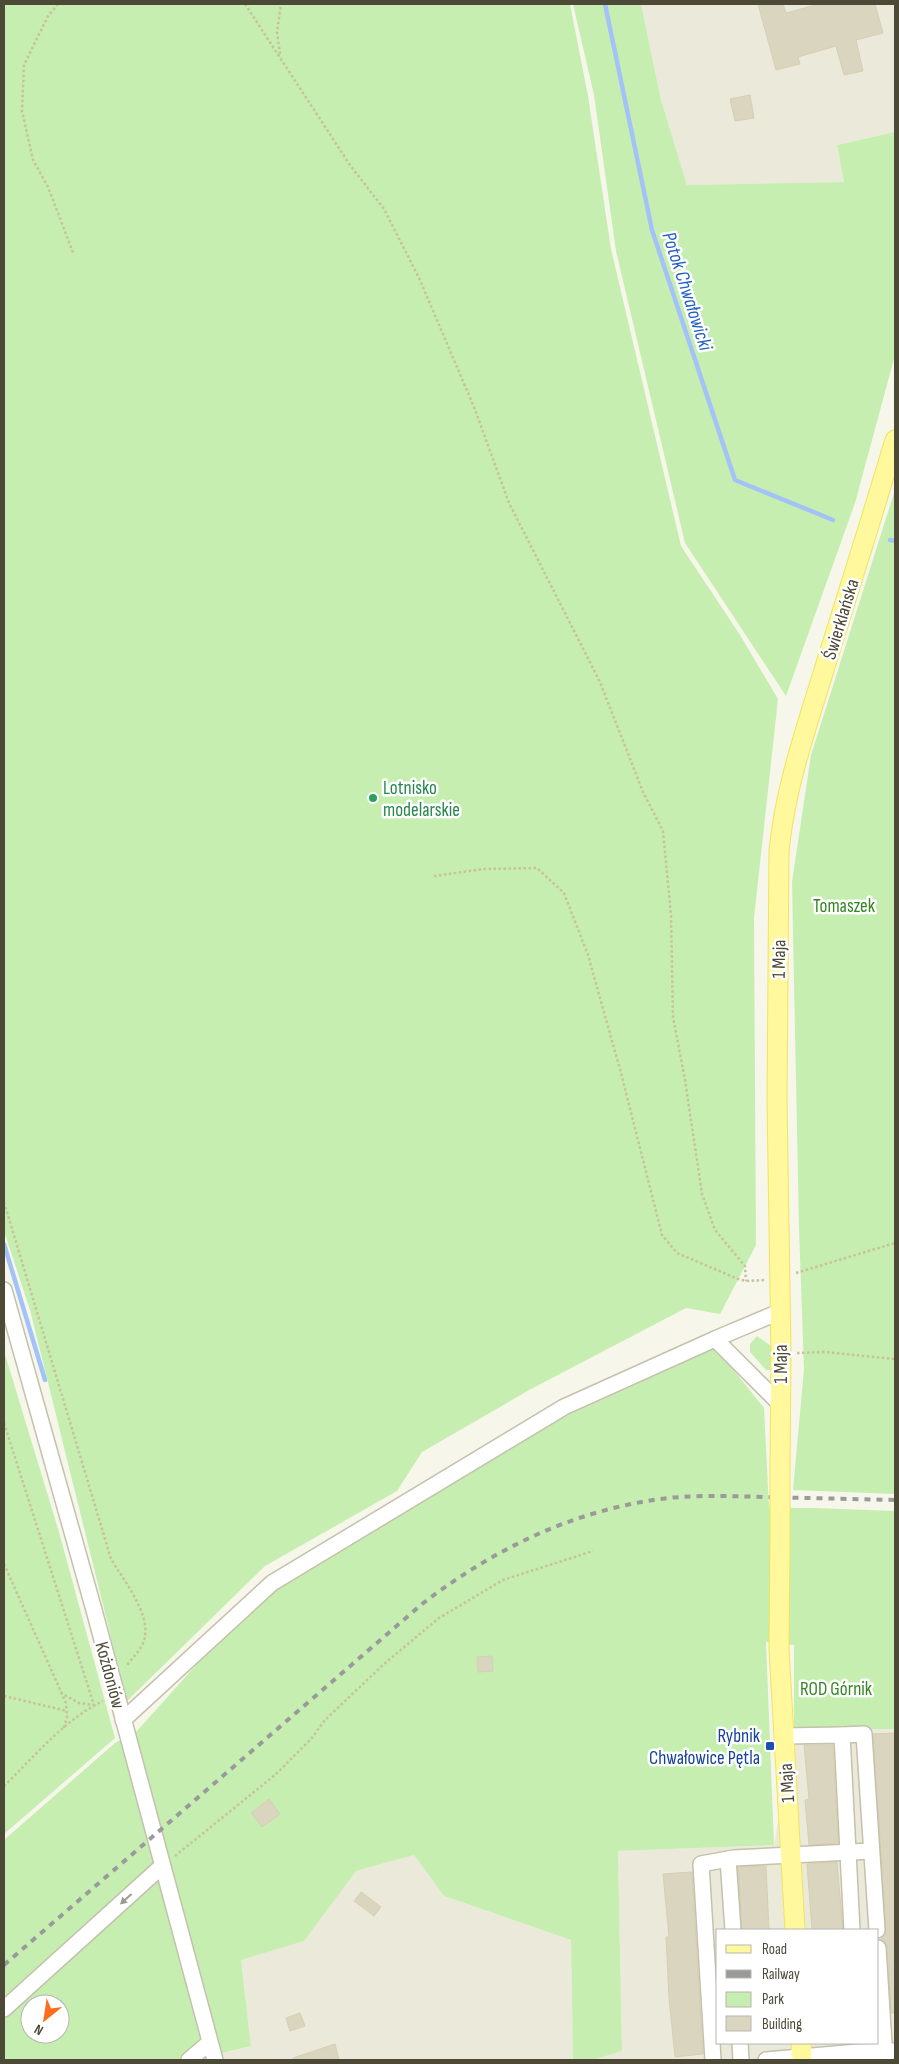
<svg xmlns="http://www.w3.org/2000/svg" width="899" height="2064" font-family="'Sofia Sans Condensed',sans-serif">
  <style>
    .residential { fill: #ebe9d9; fill-rule: evenodd }
    .green { fill: #c6eeb1; fill-rule: evenodd }
    .lines { fill: none; stroke-linecap: round; stroke-linejoin: round }
    .stream { stroke: #a3c3f8; stroke-width: 4.5 }
    .building { fill: #dad5bf; stroke: #d6cfb1 }
    .minor-casing { stroke: #c4c1ac; stroke-width: 18 }
    .major-casing { stroke: #f0e360; stroke-width: 21 }
    .path { stroke: #c7c19c; stroke-width: 2.5; stroke-dasharray: 2.5 2.5; stroke-linecap: butt }
    .minor { stroke: #fff; stroke-width: 15 }
    .major { stroke: #fff89c; stroke-width: 19 }
    .rail { stroke: #9a9a9a; stroke-width: 4; stroke-dasharray: 6 6; stroke-linecap: butt }
    .major-bridge-casing { stroke: #f0e360; stroke-width: 21; stroke-linecap: butt }
    .major-bridge { stroke: #fff89c; stroke-width: 19 }
    .oneway { fill: #9d9b91 }
    .leisure-dot { fill: #2e9e5b; stroke: #fff; stroke-width: 2 }
    .transit-dot { fill: #1a4fb4; stroke: #fff; stroke-width: 2 }
    .labels { text-anchor: middle; stroke-width: 5; stroke-linejoin: round; paint-order: stroke }
    .street-label { font-size: 19px; fill: #4c4937; stroke: #fff }
    .leisure-label { font-size: 19px; fill: #27864d; stroke: #fff; text-anchor: start }
    .park-label { font-size: 19px; fill: #348623; stroke: #fff }
    .transit-label { font-size: 19px; fill: #164399; stroke: #fff; text-anchor: end }
    .water-label { font-size: 20px; font-style: italic; fill: #245fc5; stroke: #fff }
  </style>
  <rect width="100%" height="100%" fill="#f7f6eb"/>
  <!-- residential -->
  <g class="residential">
    <polygon points="641,4 895,4 895,132 837,145 844,182 687,185 661,100"/>
    <path d="M794 1729H895V2060H593L622 2051 618 1851 774 1845ZM718 1930H878V2043H718Z"/>
    <polygon points="414,1855 444,1896 571,1940 573,2060 199,2060 251,2046 241,1960 299,1942 356,1871"/>
  </g>
  <!-- green -->
  <g class="green">
    <polygon points="4,4 570,4 588,96 611,249 681,546 740,635 778,699 754,918 756,1245 720,1314 686,1308 531,1389 422,1452 397,1491 265,1566 125,1703 109,1629 30,1310 4,1231"/>
    <polygon points="573,4 641,4 661,100 687,185 844,182 837,145 895,132 895,355 855,503 786,696 685,543 616,251 594,95"/>
    <polygon points="895,490 895,1494 793,1490 804,1369 799,1228 792,882 811,755"/>
    <polygon points="757,1336 771,1346 771,1370 766,1370 750,1352 750,1344"/>
    <path d="M716 1348 764 1408 769 1508H814L895 1511V1729H794V1645L766 1642 774 1845 618 1851 622 2051 593 2060H573L571 1940 444 1896 414 1855 356 1871 304 1941 241 1960 251 2046 195 2060H4V1840L115 1743 137 1731 214 1645 278 1589 564 1417ZM30 2004H60V2034H30Z"/>
    <polygon points="4,1351 59,1532 115,1738 4,1834"/>
  </g>
  <g class="lines">
    <!-- stream -->
    <g class="stream">
      <polyline points="605,4 652,230 735,480 833,520"/>
      <polyline points="890,540 895,541"/>
      <polyline points="4,1244 45,1380"/>
    </g>
  </g>
  <!-- building -->
  <g class="building">
    <polygon points="758,4 783,4 786,13 819,4 875,4 883,33 856,40 863,71 844,75 836,46 798,57 800,64 776,70"/>
    <polygon points="750,95 754,118 735,121 730,99"/>
    <polygon points="492,1656 493,1671 478,1672 477,1657"/>
    <polygon points="895,1733 895,2013 891,2013 887,1947 885,1942 881,1939 885,1935 886,1929 873,1734"/>
    <polygon points="804,1745 833,1745 838,1843 809,1845 805,1800 809,1799"/>
    <polygon points="269,1799 280,1814 262,1827 251,1813"/>
    <polygon points="837,1862 843,1930 812,1930 807,1864"/>
    <polygon points="766,1866 769,1930 742,1930 738,1867"/>
    <polygon points="692,1872 703,2054 675,2057 669,1998 666,1937 669,1937 663,1874"/>
    <polygon points="361,1892 381,1907 374,1916 354,1901"/>
    <polygon points="300,2013 305,2026 290,2031 286,2018"/>
    <polygon points="335,2044 339,2060 293,2060 293,2058"/>
  </g>
  <g class="lines">
    <!-- minor casing -->
    <g class="minor-casing">
      <g id="minor">
        <polyline points="4,1290 94,1610 215,2060"/>
        <polyline points="715,1339 779,1403"/>
        <polyline points="123,1720 272,1583 564,1407 715,1339 779,1312"/>
        <polyline points="842,1735 864,1734 877,1930"/>
        <polyline points="783,1736 842,1735 852,1930"/>
        <polyline points="728,1859 733,1930"/>
        <polyline points="878,1948 885,2060"/>
        <polyline points="4,2009 162,1866"/>
        <polyline points="740,2043 741,2060"/>
        <polyline points="189,2060 209,2043"/>
        <polyline points="713,2060 701,1864 734,1858 871,1851"/>
        <polyline points="766,2060 858,2052 895,2051"/>
      </g>
    </g>
    <!-- major casing -->
    <g class="major-casing">
      <g id="major">
        <path d="M780 1466 781 1354 777 1100 779 851C785 788 806 729 824 670 848 593 872 517 895 440"/>
        <polyline points="780,1539 779,1649 795,1930"/>
        <polyline points="801,2043 802,2060"/>
      </g>
    </g>
    <!-- path -->
    <g class="path">
      <polyline points="58,4 48,16 24,65 22,111 33,160 48,187 74,255"/>
      <polyline points="245,4 350,165 384,209 419,278 474,407 509,503 600,682 643,792 663,831 671,915 673,1017 685,1080 702,1194 715,1230 745,1266 746,1281"/>
      <polyline points="280,54 277,32 281,4"/>
      <polyline points="434,876 484,869 537,868 564,893 588,955 621,1073 662,1235 677,1253 738,1279 746,1281 764,1280"/>
      <path d="M4 1202 111 1559C124 1581 152 1615 144 1641 141 1650 131 1659 126 1667"/>
      <polyline points="796,1273 895,1243"/>
      <polyline points="797,1353 825,1352 895,1359"/>
      <polyline points="4,1423 94,1705 79,1703 61,1693"/>
      <polyline points="4,1564 66,1703 67,1717 63,1730"/>
      <polyline points="4,1696 67,1711"/>
      <path d="M4 1786C33 1758 66 1718 103 1701"/>
      <polyline points="175,1856 275,1775 311,1739 325,1720 384,1664 439,1618 503,1580 593,1551"/>
    </g>
    <!-- minor -->
    <use href="#minor" class="minor"/>
    <!-- major -->
    <use href="#major" class="major"/>
    <!-- rail -->
    <path class="rail" d="M4 1965 422 1604C495 1548 576 1509 668 1498 700 1495 731 1496 763 1497 807 1498 851 1499 895 1500"/>
    <!-- major-bridge casing -->
    <g class="major-bridge-casing">
      <polyline id="major-bridge" points="780,1539 780,1466"/>
    </g>
    <!-- major-bridge -->
    <use href="#major-bridge" class="major-bridge"/>
  </g>
  <!-- one-way arrows -->
  <defs><path id="oneway-solid" d="M-6-.8H1V-3.2L6.5 0L1 3.2V.8H-6Z" transform="scale(1.25)"/></defs>
  <use class="oneway" href="#oneway-solid" transform="translate(126 1899) rotate(138)"/>
  <!-- markers -->
  <circle class="leisure-dot" cx="373" cy="798" r="5"/>
  <rect class="transit-dot" x="765" y="1741" width="10" height="10" rx="2.5"/>
  <g class="labels">
    <!-- street labels -->
    <g class="street-label">
      <text transform="translate(840 619) rotate(-73)" y="7">Świerklańska</text>
      <text transform="translate(778 959) rotate(-89)" y="7">1 Maja</text>
      <text transform="translate(780 1364) rotate(-90)" y="7">1 Maja</text>
      <text transform="translate(111 1675) rotate(75)" y="7">Kożdoniów</text>
      <text transform="translate(786 1783) rotate(-94)" y="7">1 Maja</text>
    </g>
    <!-- leisure labels -->
    <g class="leisure-label">
      <text x="383" y="794">Lotnisko<tspan x="383" dy="22">modelarskie</tspan></text>
    </g>
    <!-- park labels -->
    <g class="park-label">
      <text x="844" y="912">Tomaszek</text>
      <text x="836" y="1695">ROD Górnik</text>
    </g>
    <!-- transit labels -->
    <g class="transit-label">
      <text x="760" y="1742">Rybnik<tspan x="760" dy="22">Chwałowice Pętla</tspan></text>
    </g>
    <!-- water labels -->
    <g class="water-label">
      <text transform="translate(688 291) rotate(72)" y="7">Potok Chwałowicki</text>
    </g>
  </g>
  <!-- border -->
  <rect width="899" height="2064" fill="none" stroke="#4c4937" stroke-width="10"/>
  <!-- legend -->
  <rect x="716" y="1929" width="162" height="115" fill="#ffffff" stroke="#b7b6af"/>
  <rect x="726" y="1945" width="25" height="8" fill="#fff89c" stroke="#b7b6af"/>
  <text x="762" y="1954" font-size="15" fill="#4c4937">Road</text>
  <rect x="726" y="1970" width="25" height="8" fill="#9a9a9a" stroke="#b7b6af"/>
  <text x="762" y="1979" font-size="15" fill="#4c4937">Railway</text>
  <rect x="726" y="1992" width="25" height="15" fill="#c6eeb1" stroke="#b7b6af"/>
  <text x="762" y="2004" font-size="15" fill="#4c4937">Park</text>
  <rect x="726" y="2016" width="25" height="15" fill="#dad5bf" stroke="#b7b6af"/>
  <text x="762" y="2029" font-size="15" fill="#4c4937">Building</text>
  <!-- north arrow -->
  <g transform="translate(45 2019) rotate(210)"><circle r="24" fill="#ffffff" stroke="#b7b6af"/>
  <path d="M0-4L9 19L0 12L-9 19Z" fill="#ff6c1a"/>
  <text y="-8" font-size="14" font-weight="bold" text-anchor="middle" fill="#4c4937">N</text>
  </g>
</svg>
